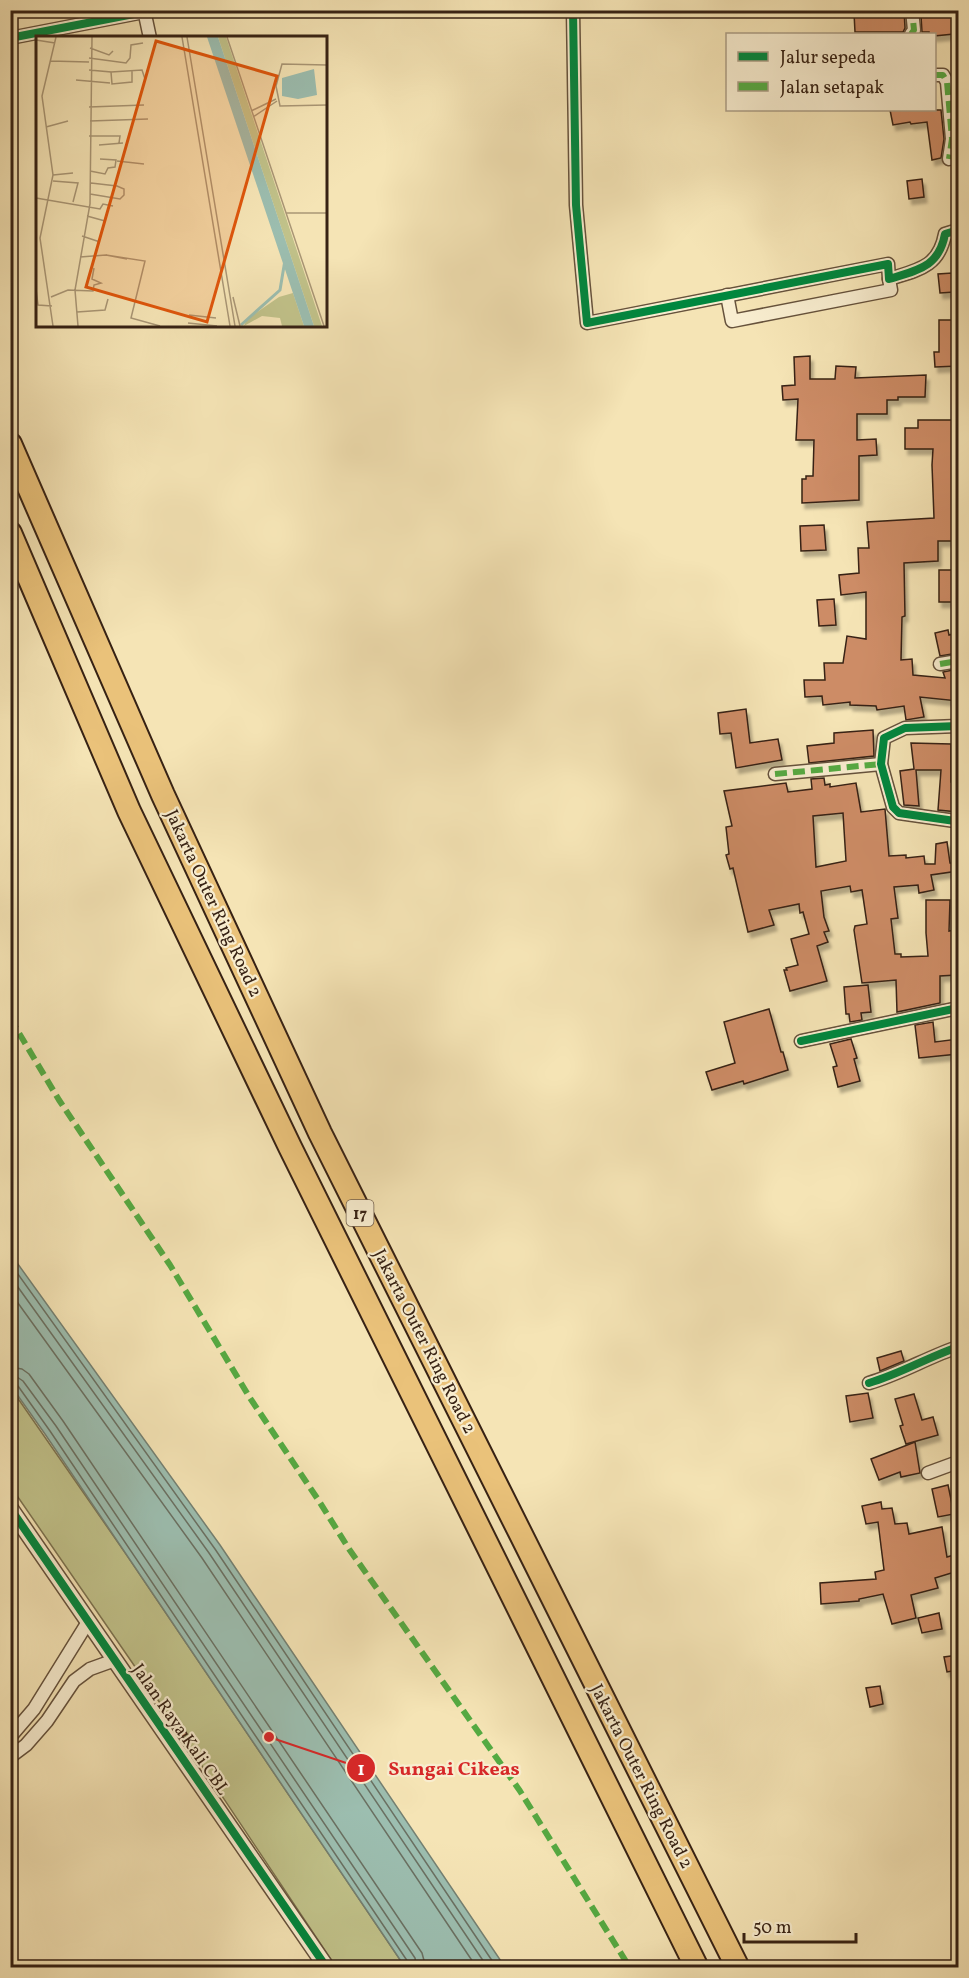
<svg xmlns="http://www.w3.org/2000/svg" width="969" height="1978" font-family="Vollkorn,serif">
  <style>
    .green { fill: #c1c28a; stroke: #7c724f; stroke-width: 1.5 }
    .water { fill: #9cbeb0; stroke: #748072; stroke-width: 1.5 }
    .lines { fill: none; stroke-linecap: round; stroke-linejoin: round }
    .shore { stroke: #6a7062; stroke-width: 1.5 }
    .building { fill: #cd8c66; stroke: #372214; stroke-width: 1.5; fill-rule: evenodd; filter: url(#shadow) }
    .minor-casing { stroke: #66523c; stroke-width: 15 }
    .tertiary-casing { stroke: #66523c; stroke-width: 18 }
    .motorway-casing { stroke: #372214; stroke-width: 26 }
    .minor { stroke: #f8edcf; stroke-width: 12 }
    .tertiary { stroke: #f8edcf; stroke-width: 15 }
    .motorway { stroke: #eac27a; stroke-width: 22 }
    .quiet { stroke: #55aa42; stroke-width: 6; stroke-dasharray: 12 6; stroke-linecap: butt }
    .cycleway-casing { stroke: #f8edcf; stroke-width: 11 }
    .cycleway { stroke: #00873e; stroke-width: 8 }
    .labels { text-anchor: middle; stroke-width: 4.5; stroke-linejoin: round; paint-order: stroke }
    .shield { fill: #f8edcf; stroke: #715f4c; stroke-width: 1.5 }
    .shield-label { font-size: 16px; font-weight: bold; fill: #372214 }
    .street-label { font-size: 18px; fill: #372214; stroke: #f8edcf }
    .inset-river { fill: none; stroke: #9cbeb0; stroke-width: 3 }
    .inset-road { fill: none; stroke: #a99675; stroke-width: 1.5 }
    .view { fill: #df560c; fill-opacity: 0.15; stroke: #df560c; stroke-width: 3 }
    .inset-edge { fill: none; stroke: #372214; stroke-width: 3 }
    .leader { fill: none; stroke: #d62828; stroke-width: 2 }
    .callout-dot { fill: #d62828; stroke: #f8edcf; stroke-width: 2 }
    .mark-label { font-size: 18px; text-anchor: middle; font-weight: bold; fill: #fff }
    .callout-label { font-size: 20px; text-anchor: middle; font-weight: bold; fill: #d62828; stroke: #f8edcf; stroke-width: 4.5; stroke-linejoin: round; paint-order: stroke }
  </style>
  <defs>
    <filter id="shadow"><feDropShadow dx="3" dy="5.5" stdDeviation="1.5" flood-color="#0004"/></filter>
  </defs>
  <rect width="100%" height="100%" fill="#f5e4b5"/>
  <filter id="stains"><feTurbulence type="fractalNoise" baseFrequency=".00333" numOctaves="4"/><feColorMatrix values="0 0 0 0 .2 0 0 0 0 .09 0 0 0 0 .02 0 0 0 .5 -.17"/></filter>
  <radialGradient id="worn" r=".72"><stop offset=".6" stop-color="#630" stop-opacity="0"/><stop offset="1" stop-color="#630" stop-opacity=".3"/></radialGradient>
  <!-- green -->
  <polygon class="green" points="10,1387 126,1554 405,1967 336,1967 158,1700 11,1487"/>
  <!-- water -->
  <polygon class="water" points="10,1253 220,1545 505,1967 405,1967 45,1434 11,1386"/>
  <g class="lines">
    <!-- shore -->
    <g class="shore">
      <polyline points="10,1263 215,1549 497,1968"/>
      <polyline points="10,1276 209,1553 488,1968"/>
      <polyline points="10,1292 202,1558 477,1968"/>
      <polyline points="10,1367 22,1369 29,1374 63,1421 422,1953 426,1968"/>
      <polyline points="10,1376 17,1377 23,1381 56,1426 415,1958 417,1968"/>
      <polyline points="10,1384 18,1386 50,1431 408,1962 409,1968"/>
    </g>
  </g>
  <!-- building -->
  <g class="building">
    <polygon points="885,10 904,10 905,28 903,32 855,32 854,13"/>
    <polygon points="952,13 954,34 934,36 929,34 929,32 922,32 921,16"/>
    <polygon points="890,110 941,110 944,139 941,158 932,160 927,122 911,124 910,122 893,125"/>
    <polygon points="922,179 924,197 909,199 907,181"/>
    <polygon points="952,273 954,292 940,293 938,274"/>
    <polygon points="939,320 958,320 958,366 935,367 934,352 939,352"/>
    <polygon points="810,356 810,379 835,379 836,366 856,367 855,378 926,375 925,397 898,397 898,400 887,400 887,414 857,414 857,440 876,439 877,455 859,456 859,500 802,503 802,479 806,479 806,476 813,476 814,440 796,440 798,399 783,400 782,386 795,385 794,357"/>
    <polygon points="918,420 958,420 956,472 958,472 958,541 938,541 938,561 904,563 905,616 902,617 901,660 912,659 913,675 945,678 943,672 958,669 958,701 920,697 924,717 906,720 904,706 877,710 876,706 850,705 850,702 823,705 822,696 805,697 804,680 825,680 824,663 843,663 847,636 866,639 866,592 841,595 839,575 859,573 858,548 869,548 867,522 934,518 932,465 933,449 905,449 905,428 918,428"/>
    <polygon points="824,525 826,550 801,551 800,526"/>
    <rect x="939" y="570" width="17" height="32"/>
    <polygon points="834,599 836,625 819,626 817,600"/>
    <polygon points="948,630 949,635 958,633 958,653 940,656 935,633"/>
    <polygon points="746,709 750,743 778,739 782,760 736,768 731,733 720,734 718,713"/>
    <polygon points="873,730 874,756 809,763 807,746 834,743 834,733"/>
    <polygon points="911,743 951,744 951,782 958,782 958,812 938,810 941,770 916,770 919,806 904,805 900,771 914,769"/>
    <path d="M824 778 825 785 830 784V787L856 783 861 812 885 809 889 856 906 855V858L924 856 925 864H935L936 844 947 842 950 863H958V871L931 875 934 890 919 893 918 885 894 887 898 918 891 919 895 954H901V957L928 956 926 933V900H950L949 931 955 930 957 975 940 976V1003L897 1012 896 980 862 983 854 930 855 926 867 924 862 890 851 892 850 886 821 891 824 917 829 931 824 932 828 942 817 946 827 981 790 991 784 970H787L786 968 798 965 791 939 809 934 803 912 800 913 799 904 769 910 774 925 748 932 733 868 730 869 726 855 729 854 726 827 732 826 724 791 786 783 788 792 812 789 811 779ZM843 813 846 861 816 867 813 816Z"/>
    <polygon points="868,985 871,1012 861,1013 862,1020 850,1022 849,1014 846,1014 844,987"/>
    <polygon points="769,1009 781,1052 783,1052 788,1070 744,1084 743,1081 712,1090 706,1072 735,1063 724,1022"/>
    <polygon points="933,1022 935,1042 958,1039 958,1054 919,1058 915,1025"/>
    <polygon points="851,1039 857,1058 854,1059 860,1081 838,1087 833,1067 837,1066 830,1044"/>
    <polygon points="901,1351 904,1361 880,1371 877,1358"/>
    <polygon points="868,1393 873,1418 850,1422 846,1396"/>
    <polygon points="914,1394 922,1420 933,1417 938,1435 906,1444 900,1426 903,1425 895,1399"/>
    <polygon points="915,1442 920,1473 901,1477 900,1472 879,1480 871,1459"/>
    <polygon points="948,1485 954,1514 938,1517 932,1489"/>
    <polygon points="881,1502 882,1509 892,1508 895,1524 907,1523 909,1534 942,1527 947,1557 954,1555 958,1571 935,1578 938,1588 911,1595 916,1618 892,1624 883,1594 859,1599 859,1601 821,1604 820,1583 876,1579 875,1572 884,1570 878,1522 866,1524 862,1506"/>
    <polygon points="939,1613 942,1629 922,1633 918,1618"/>
    <polygon points="958,1655 958,1670 947,1672 944,1657"/>
    <polygon points="880,1686 883,1704 870,1707 866,1688"/>
    <polygon points="174,1714 187,1734 180,1738 167,1718"/>
  </g>
  <g class="lines">
    <!-- minor casing -->
    <g class="minor-casing">
      <g id="minor">
        <polyline points="144,10 150,38"/>
        <path d="M573 10 576 205 587 323 888 264 889 279C918 270 939 267 945 234L958 230"/>
        <polyline points="911,34 914,30 912,10"/>
        <polyline points="10,38 144,12"/>
        <polyline points="934,75 943,75 947,82 952,139 949,159"/>
        <polyline points="727,295 732,321 891,290 889,279"/>
        <polyline points="940,664 958,661"/>
        <polyline points="958,726 905,728 884,738 881,764 893,807 899,813 955,821 958,820"/>
        <polyline points="775,774 881,764"/>
        <polyline points="801,1041 958,1008"/>
        <path d="M869 1383C900 1374 928 1357 958 1347"/>
        <polyline points="928,1473 958,1462"/>
        <polyline points="10,1737 34,1709 88,1622"/>
        <polyline points="10,1757 26,1745 47,1721 74,1681 90,1669 115,1660"/>
      </g>
    </g>
    <!-- tertiary casing -->
    <g class="tertiary-casing">
      <polyline id="tertiary" points="10,1508 327,1968"/>
    </g>
    <!-- motorway casing -->
    <g class="motorway-casing">
      <g id="motorway">
        <polyline points="10,444 163,795 320,1133 738,1968"/>
        <polyline points="10,533 129,811 290,1147 697,1968"/>
      </g>
    </g>
    <!-- minor -->
    <use href="#minor" class="minor"/>
    <!-- tertiary -->
    <use href="#tertiary" class="tertiary"/>
    <!-- motorway -->
    <use href="#motorway" class="motorway"/>
    <!-- quiet -->
    <g class="quiet">
      <polyline points="911,34 914,30 912,10"/>
      <polyline points="934,75 943,75 947,82 952,139 949,159"/>
      <polyline points="940,664 958,661"/>
      <polyline points="775,774 881,764"/>
      <polyline points="10,1018 59,1100 170,1265 250,1398 319,1501 349,1549 520,1791 630,1968"/>
    </g>
    <!-- cycleway casing -->
    <g class="cycleway-casing">
      <g id="cycleway">
        <path d="M573 10 576 205 587 323 888 264 889 279C918 270 939 267 945 234L958 230"/>
        <polyline points="10,38 144,12"/>
        <polyline points="958,726 905,728 884,738 881,764 893,807 899,813 955,821 958,820"/>
        <polyline points="801,1041 958,1008"/>
        <path d="M869 1383C900 1374 928 1357 958 1347"/>
        <polyline points="10,1508 327,1968"/>
      </g>
    </g>
    <!-- cycleway -->
    <use href="#cycleway" class="cycleway"/>
  </g>
  <g class="labels">
    <!-- shield labels -->
    <rect class="shield" x="346.5" y="1200" width="27" height="26" rx="4.5"/>
    <g class="shield-label">
      <text x="360" y="1219">17</text>
    </g>
    <!-- street labels -->
    <g class="street-label">
      <text transform="translate(214 903) rotate(65)" y="6">Jakarta Outer Ring Road 2</text>
      <text transform="translate(425 1341) rotate(63)" y="6">Jakarta Outer Ring Road 2</text>
      <text transform="translate(181 1729) rotate(55)" y="6">Jalan Raya Kali CBL</text>
      <text transform="translate(642 1776) rotate(63)" y="6">Jakarta Outer Ring Road 2</text>
    </g>
  </g>
  <!-- overview -->
  <g transform="translate(36 36)">
    <rect width="291" height="291" fill="#f5e4b5"/>
    <path d="M182 1H190L286 290H278ZM257 257 268 290H246L244 282 226 280 208 290 211 283 243 261Z" fill="#c1c28a"/>
    <path d="M171 1H182L278 290H268ZM278 33 281 59 262 63 246 60V42Z" fill="#9cbeb0"/>
    <path class="inset-river" d="M205 289 244 254 249 224"/>
    <path class="inset-road" d="M146 1 194 290M151 1 199 290M191 1 288 290M0 4 19 7M54 12 73 19 77 15M53 22 90 27 94 22 95 9 107 7M14 25 53 26M291 29 246 28 240 50 244 70 291 69M53 34 75 36 76 48 96 46V35M75 36 106 34 109 43M40 44 74 47M53 71 108 69M215 75 240 63M217 81 241 65M54 85 112 83M10 91 32 85M53 100H84L83 107M63 109 87 107M81 125 108 128M54 135 69 138 72 132 79 131 80 124 64 123M17 139 37 137M17 145 42 147 37 166M54 158 84 163 88 159V153L81 150 55 147M0 162 64 173 67 168 77 170M250 177H291M51 180 69 185M46 200 64 206M70 219 91 223M44 221 70 219 109 225 95 282 124 290M0 253 2 269 16 270M15 261 32 254 57 255 58 249 65 247 56 243 58 232M197 261 204 290M41 276 69 274 72 263M153 279 180 282M152 287 181 290M17 290 4 202 17 139 6 60 20 1M42 290 39 254 54 168 56 1"/>
    <path class="view" d="M120 5 241 40 171 286 50 251Z"/>
    <rect width="291" height="291" class="inset-edge"/>
  </g>
  <!-- callouts -->
  <path class="leader" d="M269 1737L361 1768"/>
  <g class="callout-dot">
    <circle cx="269" cy="1737" r="6"/>
    <circle cx="361" cy="1768" r="15"/>
  </g>
  <g class="mark-label">
    <text x="361" y="1775">1</text>
  </g>
  <g class="callout-label">
    <text x="454" y="1775">Sungai Cikeas</text>
  </g>
  <!-- margin -->
  <rect width="969" height="1978" fill="none" stroke="#f5e4b5" stroke-width="36"/>
  <rect x="12" y="12" width="945" height="1954" fill="none" stroke="#372214" stroke-width="3"/>
  <rect x="18" y="18" width="933" height="1942" fill="none" stroke="#372214" stroke-width="1.5"/>
  <!-- legend -->
  <rect x="726" y="33" width="210" height="78" fill="#f8edcf" stroke="#ab9c84" stroke-width="1.5"/>
  <rect x="738" y="52" width="30" height="9" fill="#00873e" stroke="#ab9c84" stroke-width="1.5"/>
  <text x="780" y="63" font-size="18" fill="#372214">Jalur sepeda</text>
  <rect x="738" y="82" width="30" height="9" fill="#55aa42" stroke="#ab9c84" stroke-width="1.5"/>
  <text x="780" y="93" font-size="18" fill="#372214">Jalan setapak</text>
  <!-- scale -->
  <path d="M744 1933v9h112v-9" fill="none" stroke="#372214" stroke-width="3"/>
  <text x="753" y="1933" font-size="18" fill="#372214" stroke="#f8edcf" stroke-width="4.5" paint-order="stroke">50 m</text>
  <rect width="100%" height="100%" filter="url(#stains)"/>
  <rect width="100%" height="100%" fill="url(#worn)"/>
</svg>
